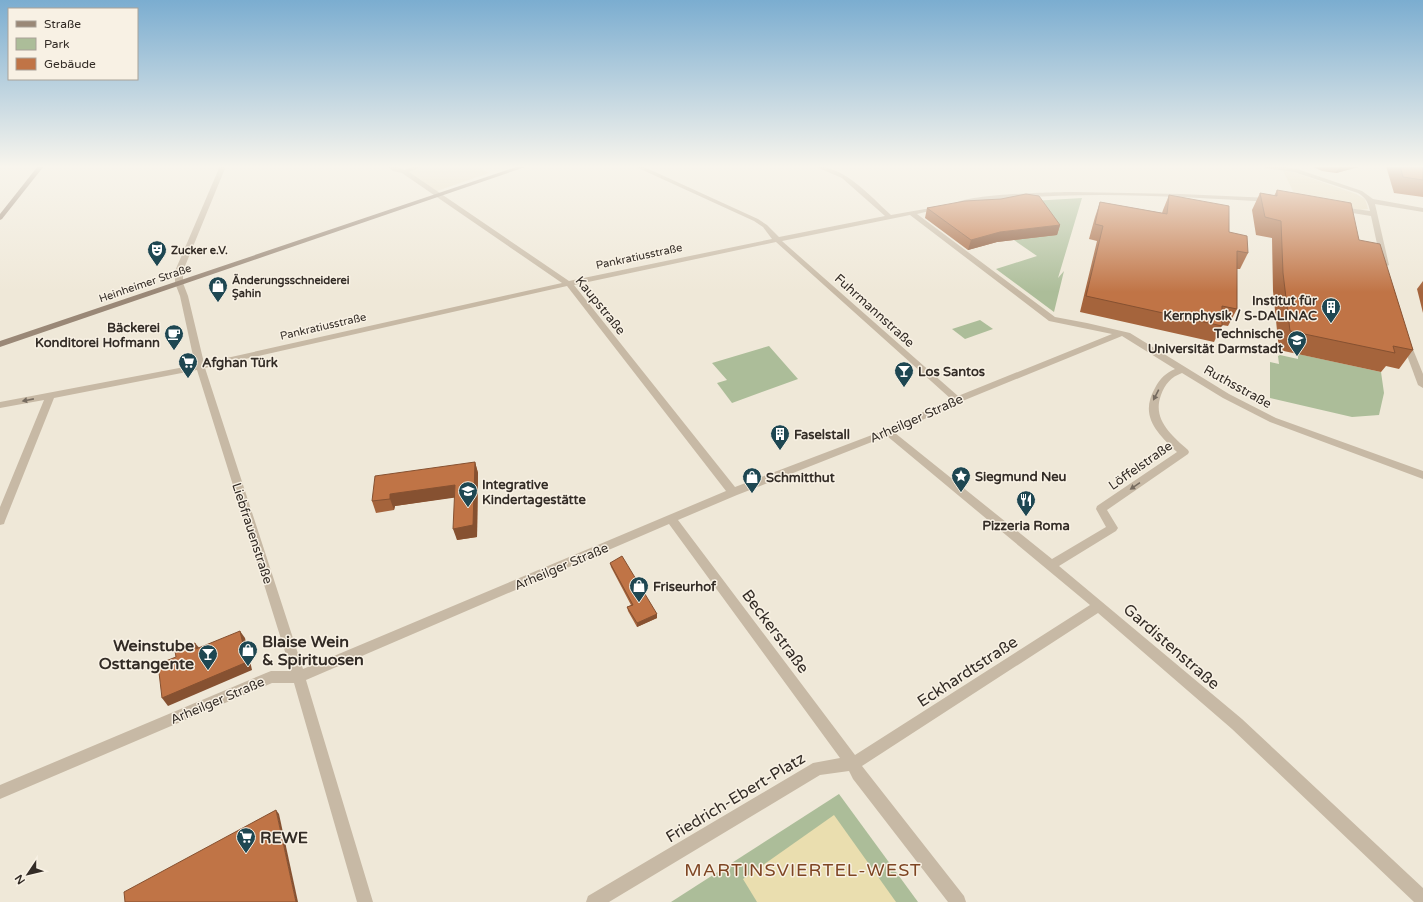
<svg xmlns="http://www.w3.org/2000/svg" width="1423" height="902" font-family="'Varela Round',sans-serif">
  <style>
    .green { fill: #acbd99 }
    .sand { fill: #eadeaf }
    .plaza { fill: #e7dbc0 }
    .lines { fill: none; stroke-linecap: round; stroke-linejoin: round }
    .street { fill: #c7b9a5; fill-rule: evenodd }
    .secondary { fill: #9a8877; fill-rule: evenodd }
    .wall { fill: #a5643c }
    .shaded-wall { fill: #865131 }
    .building { fill: #c07446; stroke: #865131 }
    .oneway { fill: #766b5f }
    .labels { text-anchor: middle; stroke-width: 3; stroke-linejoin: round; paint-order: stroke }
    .far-poi-label { font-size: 11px; font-weight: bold; fill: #332c26; stroke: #f8f1e4; text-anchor: start }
    .far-street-label { font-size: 11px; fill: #332c26; stroke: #f8f1e4 }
    .poi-label { font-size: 13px; font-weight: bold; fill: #332c26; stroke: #f8f1e4; text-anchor: start }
    .street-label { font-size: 13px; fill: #332c26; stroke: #f8f1e4 }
    .near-street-label { font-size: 16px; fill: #332c26; stroke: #f8f1e4 }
    .near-poi-label { font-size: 16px; font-weight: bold; fill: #332c26; stroke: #f8f1e4; text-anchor: start }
    .near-quarter-label { font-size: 18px; letter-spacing: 1px; fill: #7e4523; stroke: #f8f1e4 }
  </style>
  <rect width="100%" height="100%" fill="#efe8d8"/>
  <!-- green -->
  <g class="green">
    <polygon points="1082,198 1058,278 1064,271 1054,312 996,269 1037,256 1014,240 1032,201"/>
    <polygon points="980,320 993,329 965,339 952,329"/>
    <polygon points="769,346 798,379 732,403 717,383 727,380 712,363"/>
    <polygon points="1298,354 1381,372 1384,393 1379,415 1352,417 1270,398 1270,362 1279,364 1278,356 1280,355 1298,359"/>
    <polygon points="839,794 918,902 671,902"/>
  </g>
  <!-- sand -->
  <polygon class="sand" points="834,815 896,902 757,902 743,879"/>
  <!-- plaza -->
  <g class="plaza">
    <polygon points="421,166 476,166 489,173 434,192 404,172"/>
    <polygon points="1283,171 1293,172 1356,194 1365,199 1368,209 1360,210 1298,201"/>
  </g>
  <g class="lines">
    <!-- street -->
    <g class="street">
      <polygon points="0,166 5,166 0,168"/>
      <path d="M220 166H226L183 271V283L188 296 204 363 562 283 402 173 393 171 387 166H394L404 170 415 166H424L409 172 569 281 772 239 763 227 754 221 634 166H642L758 219 767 225 779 237 885 216 842 178 814 166C845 166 870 196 891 215L942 206V208L917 214 1055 317 1087 323 1130 333 1229 394 1276 418 1423 471V479L1270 422 1223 398 1182 373C1171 377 1165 384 1161 395 1152 419 1171 435 1188 450L1189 452 1188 454 1107 510 1118 528 1116 531 1059 566 1242 719 1423 888V902H1414L1232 729 1098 613 862 766 964 896 966 902H948L853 779 849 771 820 775 609 902H586L588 896 813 763 840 758 669 524 306 680 373 902H357L294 683H272L0 799V785L266 673 271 671H291L197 370 54 398 5 521 4 524 0 525V507L44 400 0 408V402L195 365 180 296 175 283V271ZM910 215 1049 321 1112 334 958 396 782 241ZM776 242 951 399 885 430 735 487 574 285ZM567 286 726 491 303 669 205 368ZM1122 336 1175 369C1166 373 1160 378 1155 388 1139 416 1157 433 1177 452L1097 506 1096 509 1106 527 1052 559 895 433 960 402ZM887 436 1090 605 855 755 678 520 737 495Z"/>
      <path d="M1262 166H1279L1297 169 1362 191 1373 199 1423 208V212L1375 204 1389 265 1385 267H1382L1371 216 1340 211 1337 209 1340 207 1370 211C1368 202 1366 198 1358 193L1294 172 1265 168Z"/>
      <path d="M1074 192 1181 194 1271 198 1274 200 1271 202C1169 196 1058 188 957 206L954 204C967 194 1053 192 1074 192Z"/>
      <polygon points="1406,339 1410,342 1423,374 1423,388 1418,385 1402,342"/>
    </g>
    <!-- secondary -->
    <g class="secondary">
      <polygon points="38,166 44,166 2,219 0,220 0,214"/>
      <polygon points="519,166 528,166 0,347 0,341"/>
    </g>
  </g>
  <!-- wall -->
  <g class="wall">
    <polygon points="1311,166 1362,166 1336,173 1322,171"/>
    <polygon points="1386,166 1423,166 1423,197 1394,193"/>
    <polygon points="1277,190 1359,240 1413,350 1399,369 1386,366 1381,372 1279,350 1273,291 1272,238 1256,235 1252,210 1260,193 1274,196"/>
    <polygon points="1169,195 1229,232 1248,253 1240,269 1237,269 1237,309 1228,326 1222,325 1214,342 1080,312 1097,241 1089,239 1095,217 1100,202 1162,213 1163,210"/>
    <polygon points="1001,199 1060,225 1057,235 997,242 968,250 925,218 927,208"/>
    <polygon points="1423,281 1423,313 1417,289"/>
    <polygon points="475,462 478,473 477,537 457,540 455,497 395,506 394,510 376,513 372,501"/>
    <polygon points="610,563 657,614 657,618 637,627 628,611 627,607 631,605 611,567"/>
  </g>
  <!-- shaded-wall -->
  <g class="shaded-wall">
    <polygon points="1340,166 1362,166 1336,173"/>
    <polygon points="1060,225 1057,235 997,242 968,250 971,240 1000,232"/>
    <polygon points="475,462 478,473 477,537 457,540 453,529"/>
    <polygon points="455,485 459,497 395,506 394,510 390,499 390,494"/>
    <polygon points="657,614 657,618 637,627 637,623"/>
    <polygon points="240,631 245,638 252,670 168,706 162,698"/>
    <polygon points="195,643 201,650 196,649"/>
    <polygon points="276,810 279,814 298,902 296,902"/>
  </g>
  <!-- building -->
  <g class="building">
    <polygon points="1400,166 1423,166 1423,180 1403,177"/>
    <polygon points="1277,190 1351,203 1359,240 1380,244 1413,350 1393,346 1395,353 1290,331 1283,273 1281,221 1265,217 1260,193 1277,196"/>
    <polygon points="1026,194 1039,196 1060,225 1000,232 971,240 927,208 965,201 1001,199"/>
    <polygon points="1169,195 1229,206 1229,232 1247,236 1248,253 1237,251 1237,309 1222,306 1222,326 1086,296 1103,226 1095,224 1100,202 1167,214"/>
    <polygon points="475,462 473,525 453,529 455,485 390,494 390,499 372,501 375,476"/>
    <polygon points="622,556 657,614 637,623 627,607 633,605 610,563"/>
    <polygon points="240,631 247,662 162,698 158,664 176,657 175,651 195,643 196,649"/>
    <polygon points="276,810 296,902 125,902 124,892"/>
  </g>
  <!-- one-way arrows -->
  <defs><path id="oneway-solid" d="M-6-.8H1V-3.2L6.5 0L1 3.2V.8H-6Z"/></defs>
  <g class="oneway">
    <use href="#oneway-solid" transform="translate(1156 395) rotate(117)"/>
    <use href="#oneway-solid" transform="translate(28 400) rotate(169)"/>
    <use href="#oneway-solid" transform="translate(1135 486) rotate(146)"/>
  </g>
  <!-- sky -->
  <linearGradient id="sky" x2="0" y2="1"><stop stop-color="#7badd0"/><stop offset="0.57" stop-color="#f8f5ed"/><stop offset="1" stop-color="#f8f5ed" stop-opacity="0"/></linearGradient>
  <rect width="1423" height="292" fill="url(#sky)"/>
  <!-- icons -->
  <defs>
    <g id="theatre-pin" transform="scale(1)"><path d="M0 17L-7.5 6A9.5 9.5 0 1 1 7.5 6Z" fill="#1e4752" stroke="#f8f1e4"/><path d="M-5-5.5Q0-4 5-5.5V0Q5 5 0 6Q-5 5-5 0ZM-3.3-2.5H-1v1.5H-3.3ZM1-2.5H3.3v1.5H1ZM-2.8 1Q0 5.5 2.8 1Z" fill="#fff"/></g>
    <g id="shop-pin" transform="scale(1)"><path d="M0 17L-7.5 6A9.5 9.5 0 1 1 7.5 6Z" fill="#1e4752" stroke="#f8f1e4"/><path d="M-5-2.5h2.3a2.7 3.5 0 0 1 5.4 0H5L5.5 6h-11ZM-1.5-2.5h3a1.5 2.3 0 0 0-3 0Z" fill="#fff"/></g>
    <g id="building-pin" transform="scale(1)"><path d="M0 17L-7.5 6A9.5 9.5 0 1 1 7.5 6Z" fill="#1e4752" stroke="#f8f1e4"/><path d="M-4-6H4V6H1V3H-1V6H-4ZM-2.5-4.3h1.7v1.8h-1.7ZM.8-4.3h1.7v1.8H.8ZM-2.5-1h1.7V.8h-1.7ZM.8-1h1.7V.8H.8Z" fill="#fff"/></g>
    <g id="cafe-pin" transform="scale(1)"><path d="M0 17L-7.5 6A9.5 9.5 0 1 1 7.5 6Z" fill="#1e4752" stroke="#f8f1e4"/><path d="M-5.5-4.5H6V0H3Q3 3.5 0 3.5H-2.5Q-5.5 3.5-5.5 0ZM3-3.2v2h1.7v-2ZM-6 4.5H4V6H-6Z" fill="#fff"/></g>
    <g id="university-pin" transform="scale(1)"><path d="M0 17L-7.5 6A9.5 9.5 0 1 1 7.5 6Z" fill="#1e4752" stroke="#f8f1e4"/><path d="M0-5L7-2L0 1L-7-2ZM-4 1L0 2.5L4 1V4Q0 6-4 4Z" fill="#fff"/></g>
    <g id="supermarket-pin" transform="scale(1)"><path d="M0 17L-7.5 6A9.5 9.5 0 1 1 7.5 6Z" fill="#1e4752" stroke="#f8f1e4"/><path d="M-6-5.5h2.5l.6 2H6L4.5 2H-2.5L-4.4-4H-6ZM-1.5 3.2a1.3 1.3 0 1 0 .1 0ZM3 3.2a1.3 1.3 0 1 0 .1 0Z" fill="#fff"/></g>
    <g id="bar-pin" transform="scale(1)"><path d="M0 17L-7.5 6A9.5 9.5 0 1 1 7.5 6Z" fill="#1e4752" stroke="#f8f1e4"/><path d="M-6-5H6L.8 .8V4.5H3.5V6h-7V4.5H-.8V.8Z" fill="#fff"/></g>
    <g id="sight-pin" transform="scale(1)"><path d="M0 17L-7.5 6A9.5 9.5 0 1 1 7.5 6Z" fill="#1e4752" stroke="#f8f1e4"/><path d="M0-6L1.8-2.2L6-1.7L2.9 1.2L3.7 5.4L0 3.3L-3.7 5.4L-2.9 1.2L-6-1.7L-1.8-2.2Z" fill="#fff"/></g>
    <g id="school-pin" transform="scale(1)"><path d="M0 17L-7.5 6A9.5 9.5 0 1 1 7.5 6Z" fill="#1e4752" stroke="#f8f1e4"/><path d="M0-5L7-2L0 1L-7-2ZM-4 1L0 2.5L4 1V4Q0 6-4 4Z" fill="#fff"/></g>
    <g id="restaurant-pin" transform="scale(1)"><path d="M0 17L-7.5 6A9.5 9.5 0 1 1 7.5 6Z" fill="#1e4752" stroke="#f8f1e4"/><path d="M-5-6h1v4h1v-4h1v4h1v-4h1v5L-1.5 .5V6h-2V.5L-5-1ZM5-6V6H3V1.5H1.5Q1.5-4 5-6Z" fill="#fff"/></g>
  </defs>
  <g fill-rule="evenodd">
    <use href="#theatre-pin" x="157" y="250"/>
    <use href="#shop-pin" x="218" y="286"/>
    <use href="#building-pin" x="1331" y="307"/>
    <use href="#cafe-pin" x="174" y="334"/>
    <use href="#university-pin" x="1297" y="340"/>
    <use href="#supermarket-pin" x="188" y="362"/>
    <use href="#bar-pin" x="904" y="371"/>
    <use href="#building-pin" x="780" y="434"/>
    <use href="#sight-pin" x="961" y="476"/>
    <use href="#shop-pin" x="752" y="477"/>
    <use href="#school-pin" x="468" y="491"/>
    <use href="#restaurant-pin" x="1026" y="500"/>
    <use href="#shop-pin" x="639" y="586"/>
    <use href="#shop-pin" x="248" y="650"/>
    <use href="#bar-pin" x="208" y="654"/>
    <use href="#supermarket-pin" x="246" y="837"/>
  </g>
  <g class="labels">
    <!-- far-poi labels -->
    <g class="far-poi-label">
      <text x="171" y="254">Zucker e.V.</text>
      <text x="232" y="284">Änderungsschneiderei<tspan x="232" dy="13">Şahin</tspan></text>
    </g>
    <!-- far-street labels -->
    <g class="far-street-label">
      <text transform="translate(639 256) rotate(-12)" y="4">Pankratiusstraße</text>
      <text transform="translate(145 283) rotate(-19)" y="4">Heinheimer Straße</text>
      <text transform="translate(323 326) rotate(-13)" y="4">Pankratiusstraße</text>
    </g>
    <!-- poi labels -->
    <g class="poi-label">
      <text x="1317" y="305" text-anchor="end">Institut für<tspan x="1317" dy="15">Kernphysik / S-DALINAC</tspan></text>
      <text x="160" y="332" text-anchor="end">Bäckerei<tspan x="160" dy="15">Konditorei Hofmann</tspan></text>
      <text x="1283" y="338" text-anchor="end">Technische<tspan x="1283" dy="15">Universität Darmstadt</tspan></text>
      <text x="202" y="367">Afghan Türk</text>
      <text x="918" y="376">Los Santos</text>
      <text x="794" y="439">Faselstall</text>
      <text x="975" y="481">Siegmund Neu</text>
      <text x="766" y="482">Schmitthut</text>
      <text x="482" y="489">Integrative<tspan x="482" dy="15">Kindertagestätte</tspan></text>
      <text x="1026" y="530" text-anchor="middle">Pizzeria Roma</text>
      <text x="653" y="591">Friseurhof</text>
    </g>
    <!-- street labels -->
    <g class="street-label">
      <text transform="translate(601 305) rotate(51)" y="5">Kaupstraße</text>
      <text transform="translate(875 310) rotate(42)" y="5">Fuhrmannstraße</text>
      <text transform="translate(1238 386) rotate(29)" y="5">Ruthsstraße</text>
      <text transform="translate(916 418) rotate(-24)" y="5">Arheilger Straße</text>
      <text transform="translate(1140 465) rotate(-35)" y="5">Löffelstraße</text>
      <text transform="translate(253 533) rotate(72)" y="5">Liebfrauenstraße</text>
      <text transform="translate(561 566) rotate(-23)" y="5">Arheilger Straße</text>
      <text transform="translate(217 700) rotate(-23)" y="5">Arheilger Straße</text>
    </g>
    <!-- near-street labels -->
    <g class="near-street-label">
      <text transform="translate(776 631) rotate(53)" y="6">Beckerstraße</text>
      <text transform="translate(1172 646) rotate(41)" y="6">Gardistenstraße</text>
      <text transform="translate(967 671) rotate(-33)" y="6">Eckhardtstraße</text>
      <text transform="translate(735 797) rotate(-31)" y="6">Friedrich-Ebert-Platz</text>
    </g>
    <!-- near-poi labels -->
    <g class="near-poi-label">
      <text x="262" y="647">Blaise Wein<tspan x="262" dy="18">&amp; Spirituosen</tspan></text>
      <text x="194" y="651" text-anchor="end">Weinstube<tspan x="194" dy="18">Osttangente</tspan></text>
      <text x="260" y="843">REWE</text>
    </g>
    <!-- near-quarter labels -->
    <g class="near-quarter-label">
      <text x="803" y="876">MARTINSVIERTEL-WEST</text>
    </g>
  </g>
  <!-- legend -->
  <rect x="8" y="8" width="130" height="72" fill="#f8f1e4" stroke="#a9a298"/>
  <rect x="16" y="21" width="20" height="6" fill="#9a8877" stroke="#a9a298"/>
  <text x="44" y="28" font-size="12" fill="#332c26">Straße</text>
  <rect x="16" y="38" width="20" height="12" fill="#acbd99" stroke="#a9a298"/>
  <text x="44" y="48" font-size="12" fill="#332c26">Park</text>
  <rect x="16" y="58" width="20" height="12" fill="#c07446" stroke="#a9a298"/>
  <text x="44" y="68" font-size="12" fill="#332c26">Gebäude</text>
  <!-- north arrow -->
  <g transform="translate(28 874) rotate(235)" stroke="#f8f1e4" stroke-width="3" paint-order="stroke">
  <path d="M0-3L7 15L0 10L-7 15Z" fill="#332c26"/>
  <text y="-6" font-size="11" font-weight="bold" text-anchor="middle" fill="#332c26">N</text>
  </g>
</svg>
